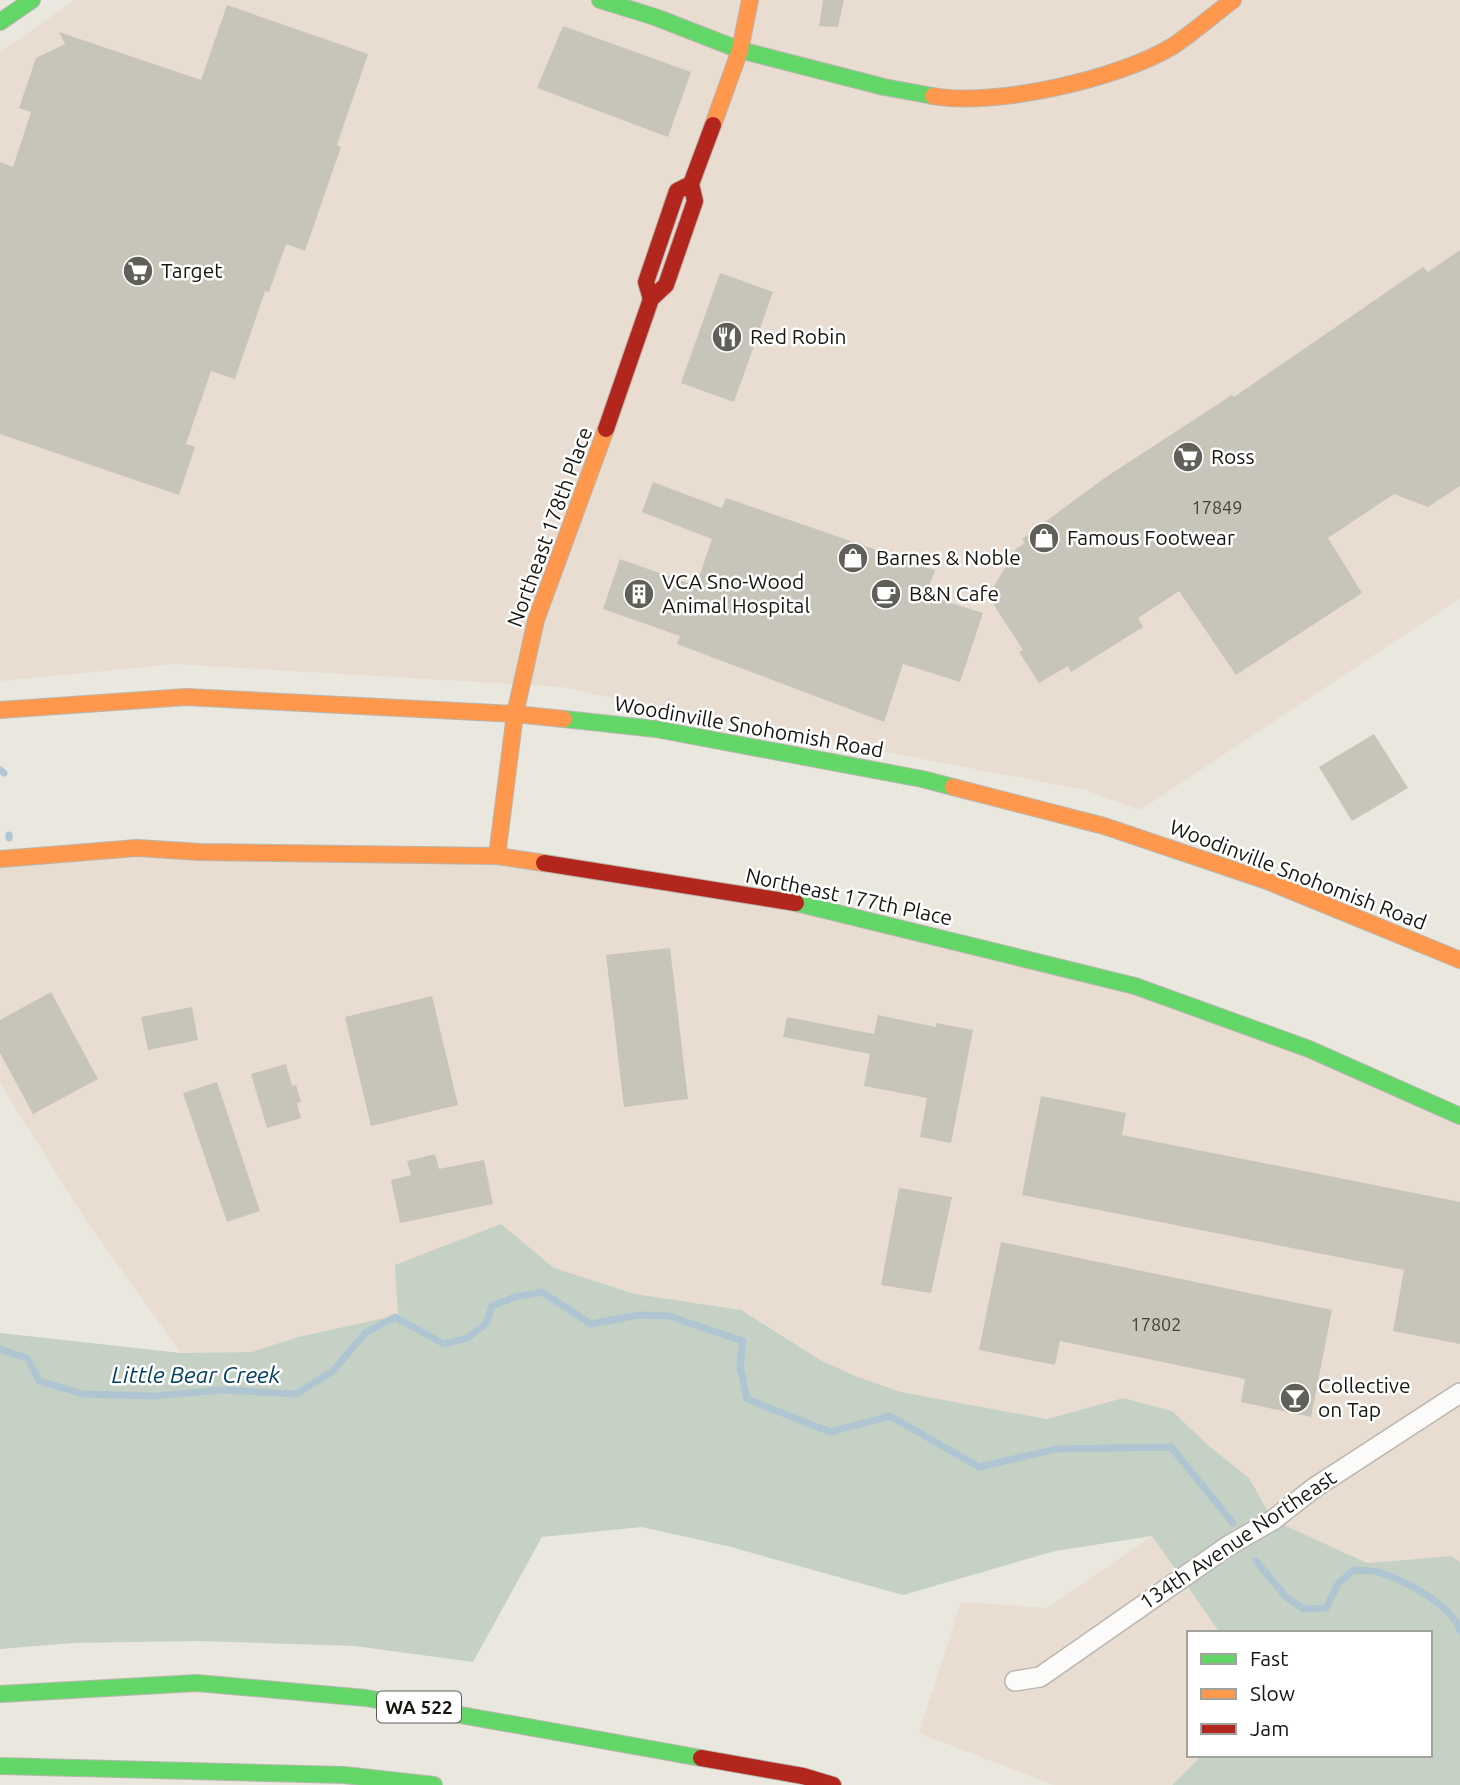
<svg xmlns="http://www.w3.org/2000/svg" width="1460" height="1785" font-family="Ubuntu,sans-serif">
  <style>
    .commercial { fill: #e9dcd1 }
    .green { fill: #c6d1c5 }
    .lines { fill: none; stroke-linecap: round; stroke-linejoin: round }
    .stream { stroke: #afc5d2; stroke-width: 7 }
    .building { fill: #c7c5ba }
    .street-casing { stroke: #b7b6af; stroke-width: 22 }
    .fast-casing { stroke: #b7b6af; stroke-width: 18 }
    .slow-casing { stroke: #b7b6af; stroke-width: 18 }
    .jam-casing { stroke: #b7b6af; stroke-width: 18 }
    .street { stroke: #fcfbfa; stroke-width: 19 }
    .fast { stroke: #63d668; stroke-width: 16 }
    .slow { stroke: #ff974d; stroke-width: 16 }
    .jam { stroke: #b3261e; stroke-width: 16 }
    .labels { text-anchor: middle; stroke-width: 5; stroke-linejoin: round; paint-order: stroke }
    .number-label { font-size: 18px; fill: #43423a }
    .shield { fill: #fff; stroke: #5d5c58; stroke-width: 2 }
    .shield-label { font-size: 19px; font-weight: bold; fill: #171610 }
    .poi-label { font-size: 21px; fill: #171610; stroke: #fff; text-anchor: start }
    .street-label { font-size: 21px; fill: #171610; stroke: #fff }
    .water-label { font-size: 23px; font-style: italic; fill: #01405f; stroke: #fff }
  </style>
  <rect width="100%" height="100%" fill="#e9e7de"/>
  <!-- commercial -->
  <g class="commercial">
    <polygon points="75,0 1460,0 1460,598 1140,810 1085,790 670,711 563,687 175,664 0,681 0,52"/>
    <polygon points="497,856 799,903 1135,986 1460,1116 1460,1569 1410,1559 1367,1563 1273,1520 1262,1498 1172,1411 1123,1398 1047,1419 901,1392 858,1377 822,1361 741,1310 635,1294 553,1268 501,1224 398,1315 298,1337 252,1352 181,1353 89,1225 0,1083 0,859"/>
    <polygon points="1152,1536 1220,1633 1189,1633 1189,1755 1202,1755 1172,1785 1054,1785 919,1733 961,1602 1047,1608"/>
  </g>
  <!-- green -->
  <polygon class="green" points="501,1224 554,1268 635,1294 741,1310 822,1361 858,1377 901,1392 1047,1419 1123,1398 1172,1411 1209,1446 1249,1478 1273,1520 1367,1563 1451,1556 1460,1562 1460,1785 1172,1785 1202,1755 1430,1755 1430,1633 1220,1633 1152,1536 1055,1551 903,1595 731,1547 642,1527 542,1537 473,1662 355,1646 197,1641 73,1643 0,1649 0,1333 181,1353 252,1352 298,1337 398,1315 395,1265"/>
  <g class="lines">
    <!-- stream -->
    <g class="stream">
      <polyline points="0,770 4,773"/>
      <polyline points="9,835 9,838"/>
      <polyline points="0,1349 27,1358 39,1381 83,1394 155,1396 221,1390 296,1394 333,1371 365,1333 395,1317 444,1344 467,1338 486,1324 492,1306 515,1297 542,1292 591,1324 639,1315 669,1316 743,1341 740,1366 747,1399 830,1432 890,1416 979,1467 1056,1449 1171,1447 1233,1523"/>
      <path d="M1256 1561 1286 1597 1304 1609 1326 1608 1338 1584 1353 1570C1362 1571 1373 1570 1381 1573 1405 1581 1453 1605 1460 1631"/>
    </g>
  </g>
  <!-- building -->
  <g class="building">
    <polygon points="823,0 844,0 838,27 819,26"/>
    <polygon points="227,5 368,54 337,145 341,147 305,251 286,244 269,292 265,291 235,379 211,371 186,444 195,447 179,495 0,434 0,162 13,167 31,112 19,108 36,58 65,44 59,32 201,80"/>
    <polygon points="563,26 691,72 668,137 537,88"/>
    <polygon points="1460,250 1460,486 1428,507 1394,494 1328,538 1362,593 1236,675 1179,591 1138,618 1143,627 1071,672 1068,666 1039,683 1019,652 1023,650 988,596 1011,558 1009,554 1025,543 1022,539 1106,477 1232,395 1234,397 1423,267 1428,272"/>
    <polygon points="720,273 773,292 734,402 681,383"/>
    <polygon points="653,482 722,508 726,498 935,570 926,595 983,613 960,682 903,664 884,722 677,644 680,636 603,609 620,559 696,586 712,539 642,512"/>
    <polygon points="1374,734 1408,788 1352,821 1319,767"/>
    <polygon points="670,948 688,1099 624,1107 606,955"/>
    <polygon points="51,992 98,1079 33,1114 0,1053 0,1020"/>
    <polygon points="432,996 458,1105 371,1126 345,1017"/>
    <polygon points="192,1007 198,1040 148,1050 141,1017"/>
    <polygon points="878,1015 936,1027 936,1023 973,1030 951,1143 920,1137 927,1098 864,1086 870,1054 783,1037 787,1017 874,1034"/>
    <polygon points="286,1064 292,1086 296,1085 301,1102 297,1103 301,1118 267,1128 251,1074"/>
    <polygon points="217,1082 260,1211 227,1222 183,1093"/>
    <polygon points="1041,1096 1126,1113 1122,1135 1460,1202 1460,1344 1393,1331 1404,1270 1022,1195"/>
    <polygon points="435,1154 439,1169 484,1160 493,1204 400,1223 391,1180 411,1175 407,1161"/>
    <polygon points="899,1188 952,1197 931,1293 881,1285"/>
    <polygon points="1001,1242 1332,1310 1311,1417 1241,1402 1245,1379 1060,1341 1055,1365 979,1350"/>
  </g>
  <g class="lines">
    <!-- street casing -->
    <g class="street-casing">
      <polyline id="street" points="1015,1681 1040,1677 1228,1546 1273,1520 1314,1488 1460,1393"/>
    </g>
    <!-- fast casing -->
    <g class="fast-casing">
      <g id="fast">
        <polyline points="600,0 655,17 740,50 884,87 933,96"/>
        <polyline points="0,22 32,0"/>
        <polyline points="564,719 656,729 922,779 953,787"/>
        <polyline points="796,903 1135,986 1309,1049 1460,1116"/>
        <polyline points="0,1694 197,1683 366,1698 701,1758"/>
        <polyline points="0,1766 344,1775 434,1785"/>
      </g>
    </g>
    <!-- slow casing -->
    <g class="slow-casing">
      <g id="slow">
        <path d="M933 96C995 107 1119 79 1173 46 1194 32 1213 15 1233 0"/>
        <polyline points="713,125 740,50 750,0"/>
        <polyline points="0,710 186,697 515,714 564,719"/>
        <polyline points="953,787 1104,826 1267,881 1460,960"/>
        <polyline points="497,856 515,714 536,620 606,429"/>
        <polyline points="0,859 137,848 200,852 497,856 544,863"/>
      </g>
    </g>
    <!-- jam casing -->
    <g class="jam-casing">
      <g id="jam">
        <polyline points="651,299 646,282 677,191 691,184"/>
        <polyline points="606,429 651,299 666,285 695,201 691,184 713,125"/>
        <polyline points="544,863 796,903"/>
        <polyline points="701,1758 803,1776 833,1785"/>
      </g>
    </g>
    <!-- street -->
    <use href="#street" class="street"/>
    <!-- fast -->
    <use href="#fast" class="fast"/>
    <!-- slow -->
    <use href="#slow" class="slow"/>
    <!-- jam -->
    <use href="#jam" class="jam"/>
  </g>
  <!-- icons -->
  <defs>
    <g id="supermarket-disc" transform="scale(1.575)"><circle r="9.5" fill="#605f58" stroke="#fff"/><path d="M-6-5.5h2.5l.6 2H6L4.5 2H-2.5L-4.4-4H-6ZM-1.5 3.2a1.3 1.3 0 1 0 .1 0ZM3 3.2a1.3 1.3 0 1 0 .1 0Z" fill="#fff"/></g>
    <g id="restaurant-disc" transform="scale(1.575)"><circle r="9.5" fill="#605f58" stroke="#fff"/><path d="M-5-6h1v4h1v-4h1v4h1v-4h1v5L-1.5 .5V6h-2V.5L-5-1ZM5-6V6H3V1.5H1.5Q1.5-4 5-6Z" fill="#fff"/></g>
    <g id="shop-disc" transform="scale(1.575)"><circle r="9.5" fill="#605f58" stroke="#fff"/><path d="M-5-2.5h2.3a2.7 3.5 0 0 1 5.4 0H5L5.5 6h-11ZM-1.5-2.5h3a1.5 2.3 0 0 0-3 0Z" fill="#fff"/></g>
    <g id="building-disc" transform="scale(1.575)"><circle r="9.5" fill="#605f58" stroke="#fff"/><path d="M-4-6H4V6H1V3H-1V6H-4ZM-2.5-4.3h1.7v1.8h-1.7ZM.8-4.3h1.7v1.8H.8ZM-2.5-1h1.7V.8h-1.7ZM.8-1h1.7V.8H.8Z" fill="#fff"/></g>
    <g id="cafe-disc" transform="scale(1.575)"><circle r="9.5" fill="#605f58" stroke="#fff"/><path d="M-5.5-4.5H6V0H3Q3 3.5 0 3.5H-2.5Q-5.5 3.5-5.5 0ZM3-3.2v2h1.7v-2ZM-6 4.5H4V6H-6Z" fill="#fff"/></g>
    <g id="bar-disc" transform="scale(1.575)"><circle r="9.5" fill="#605f58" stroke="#fff"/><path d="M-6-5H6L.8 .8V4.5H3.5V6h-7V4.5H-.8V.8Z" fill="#fff"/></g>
  </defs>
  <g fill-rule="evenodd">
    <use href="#supermarket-disc" x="138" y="271"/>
    <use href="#restaurant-disc" x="727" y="337"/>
    <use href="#supermarket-disc" x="1188" y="457"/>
    <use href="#shop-disc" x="1044" y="538"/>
    <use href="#shop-disc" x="853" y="558"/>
    <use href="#building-disc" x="639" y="594"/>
    <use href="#cafe-disc" x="886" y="594"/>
    <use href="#bar-disc" x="1295" y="1398"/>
  </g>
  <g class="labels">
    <!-- number labels -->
    <g class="number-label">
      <text x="1217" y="514">17849</text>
      <text x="1156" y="1331">17802</text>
    </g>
    <!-- shield labels -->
    <rect class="shield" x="377" y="1691.5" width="84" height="31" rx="5"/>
    <g class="shield-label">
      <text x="419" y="1714">WA 522</text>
    </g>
    <!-- poi labels -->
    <g class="poi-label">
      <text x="161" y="278">Target</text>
      <text x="750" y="344">Red Robin</text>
      <text x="1211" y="464">Ross</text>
      <text x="1067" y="545">Famous Footwear</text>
      <text x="876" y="565">Barnes &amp; Noble</text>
      <text x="662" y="589">VCA Sno-Wood<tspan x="662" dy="24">Animal Hospital</tspan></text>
      <text x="909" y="601">B&amp;N Cafe</text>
      <text x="1318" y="1393">Collective<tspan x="1318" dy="24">on Tap</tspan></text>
    </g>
    <!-- street labels -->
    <g class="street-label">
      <text transform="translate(550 527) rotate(-70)" y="7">Northeast 178th Place</text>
      <text transform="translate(749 727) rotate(10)" y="7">Woodinville Snohomish Road</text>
      <text transform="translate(1298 875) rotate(21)" y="7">Woodinville Snohomish Road</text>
      <text transform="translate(849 897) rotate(12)" y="7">Northeast 177th Place</text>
      <text transform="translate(1238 1540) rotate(-34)" y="7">134th Avenue Northeast</text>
    </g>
    <!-- water labels -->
    <g class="water-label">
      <text x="196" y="1383">Little Bear Creek</text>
    </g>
  </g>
  <!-- legend -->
  <rect x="1187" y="1631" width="245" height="126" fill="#ffffff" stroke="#a2a29f" stroke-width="2"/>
  <rect x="1201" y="1654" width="35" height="10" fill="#63d668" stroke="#a2a29f" stroke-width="2"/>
  <text x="1250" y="1666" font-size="21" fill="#171610">Fast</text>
  <rect x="1201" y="1689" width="35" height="10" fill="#ff974d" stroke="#a2a29f" stroke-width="2"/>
  <text x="1250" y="1701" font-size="21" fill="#171610">Slow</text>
  <rect x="1201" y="1724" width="35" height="10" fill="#b3261e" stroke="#a2a29f" stroke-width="2"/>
  <text x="1250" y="1736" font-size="21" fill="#171610">Jam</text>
</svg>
